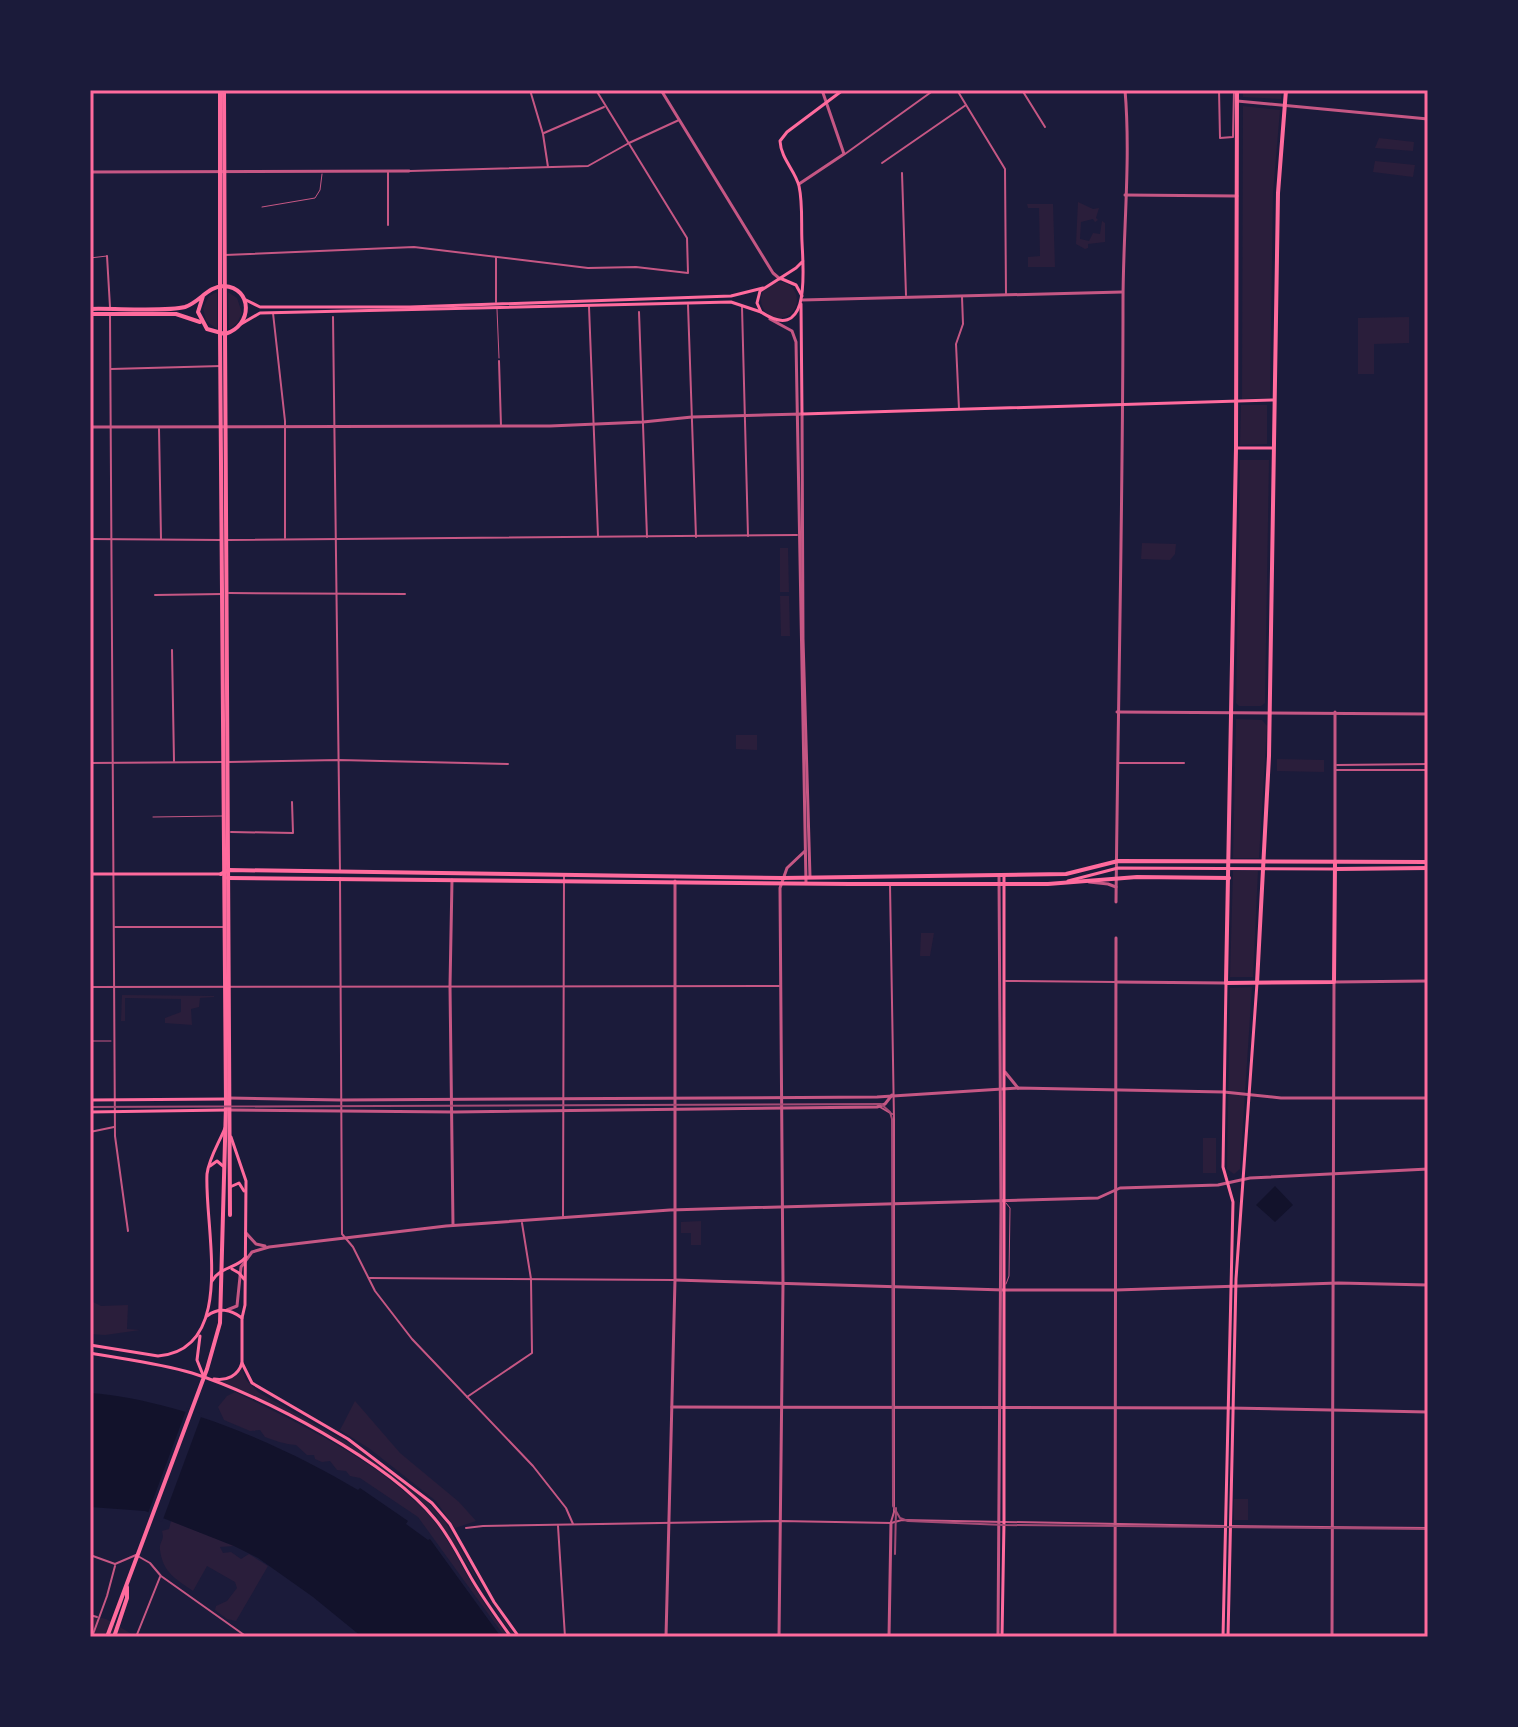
<svg xmlns="http://www.w3.org/2000/svg" width="1518" height="1727" font-family="'Source Serif 4',serif">
  <style>
    .green { fill: #2a1e3b }
    .water { fill: #12122b }
    .pier { fill: #1b1b3a }
    .lines { fill: none; stroke-linecap: round; stroke-linejoin: round }
    .service { stroke: #c65784; stroke-width: 1 }
    .pedestrian { stroke: #c65784; stroke-width: 2 }
    .minor { stroke: #c65784; stroke-width: 2 }
    .tertiary { stroke: #c65784; stroke-width: 3 }
    .secondary { stroke: #ff6b9d; stroke-width: 3 }
    .primary { stroke: #ff6b9d; stroke-width: 4 }
    .trunk { stroke: #ff6b9d; stroke-width: 4 }
    .tram { stroke: #a44b75; stroke-width: 2 }
    .neatline { fill: none; stroke: #ff6b9d; stroke-width: 3 }
  </style>
  <rect width="100%" height="100%" fill="#1b1b3a"/>
  <!-- green -->
  <g class="green">
    <polygon points="1243,90 1282,90 1281,99 1243,97"/>
    <polygon points="1243,106 1280,110 1273,193 1270,398 1242,399"/>
    <polygon points="1379,138 1414,142 1413,151 1375,148"/>
    <polygon points="1375,161 1415,165 1413,177 1373,172"/>
    <polygon points="1078,202 1093,209 1099,208 1096,218 1098,220 1095,222 1093,219 1081,222 1080,239 1089,241 1093,233 1100,234 1102,221 1105,223 1105,242 1088,244 1088,248 1085,249 1076,244"/>
    <polygon points="1027,204 1053,204 1055,267 1028,267 1028,257 1040,256 1039,208 1028,208"/>
    <circle cx="779" cy="300" r="18"/>
    <polygon points="217,292 217,329 206,321 203,308 209,296"/>
    <polygon points="228,292 237,298 242,313 237,323 229,329"/>
    <polygon points="1409,317 1409,343 1374,344 1374,374 1358,374 1358,318"/>
    <polygon points="1241,405 1267,405 1267,444 1240,445"/>
    <polygon points="1240,460 1269,460 1265,703 1261,706 1239,706 1236,703"/>
    <polygon points="1142,543 1176,544 1175,554 1170,560 1141,559"/>
    <polygon points="780,548 788,548 789,592 780,592"/>
    <polygon points="780,596 789,596 790,636 781,636"/>
    <polygon points="1236,719 1262,720 1267,726 1259,858 1233,858"/>
    <polygon points="736,735 757,735 757,750 736,749"/>
    <polygon points="1277,759 1324,760 1324,772 1277,771"/>
    <polygon points="1233,871 1258,871 1253,977 1230,977"/>
    <polygon points="921,933 934,933 930,956 920,956"/>
    <polygon points="1252,987 1240,1169 1234,1174 1227,1169 1230,988"/>
    <polygon points="122,995 214,996 214,997 200,998 199,1007 191,1009 192,1025 165,1023 165,1018 181,1012 181,999 125,998 125,1021 121,1021"/>
    <rect x="1203" y="1138" width="13" height="35"/>
    <polygon points="701,1221 701,1245 691,1245 691,1233 681,1233 681,1222"/>
    <polygon points="93,1302 101,1306 128,1305 127,1329 140,1330 105,1335 90,1334 90,1303"/>
    <polygon points="242,1369 246,1380 258,1392 352,1445 427,1501 446,1523 487,1596 516,1637 513,1637 436,1516 418,1498 334,1437 223,1382 234,1377"/>
    <path d="M235 1392C297 1422 380 1462 427 1513 448 1535 460 1566 477 1591 486 1607 498 1622 508 1637H505L418 1517 360 1478 350 1476 346 1471 337 1470 330 1461 322 1462 315 1459 314 1455H307L296 1445C284 1444 276 1441 265 1437L260 1430 250 1431 224 1420 218 1407 227 1396Z"/>
    <polygon points="355,1401 400,1453 459,1502 476,1521 455,1528 436,1501 370,1449 340,1430"/>
    <rect x="1234" y="1499" width="14" height="21"/>
    <path d="M171 1521 234 1546 220 1547 223 1553 231 1552 241 1559 249 1554 268 1566 236 1621 227 1619 215 1610 216 1606 227 1601 237 1588 235 1582 207 1566 193 1591C176 1579 163 1573 160 1550 159 1541 165 1541 162 1531L169 1529Z"/>
    <polygon points="90,1615 106,1619 137,1637 90,1637"/>
  </g>
  <!-- water -->
  <g class="water">
    <polygon points="1275,1186 1293,1205 1275,1222 1256,1205"/>
    <path d="M90 1393C177 1399 283 1445 358 1490L360 1488 408 1521 406 1524 428 1540 430 1539 501 1637H362L313 1597 258 1558 234 1546 145 1511 90 1507Z"/>
  </g>
  <!-- pier -->
  <polygon class="pier" points="187,1408 202,1414 162,1522 147,1516"/>
  <g class="lines">
    <!-- service -->
    <g class="service">
      <polyline points="262,207 315,198 320,190 322,174"/>
      <polyline points="90,258 107,256"/>
      <polyline points="497,309 499,358"/>
      <polyline points="153,817 222,816"/>
      <polyline points="90,1041 111,1041"/>
      <polyline points="1006,1284 1009,1276 1010,1208 1006,1203"/>
    </g>
    <!-- pedestrian -->
    <polyline class="pedestrian" points="1219,90 1220,138 1233,137 1234,90"/>
    <!-- minor -->
    <g class="minor">
      <polyline points="530,90 543,134 548,167"/>
      <polyline points="957,90 1005,169 1006,294"/>
      <polyline points="1022,90 1045,127"/>
      <polyline points="544,133 604,107"/>
      <polyline points="845,154 934,90"/>
      <polyline points="882,163 966,105"/>
      <polyline points="410,171 588,166 629,143 679,120"/>
      <polyline points="902,173 906,295"/>
      <polyline points="388,225 388,171"/>
      <polyline points="225,255 414,247 588,268 636,267 688,273 687,238 596,90"/>
      <polyline points="107,256 110,307"/>
      <polyline points="496,257 496,302"/>
      <polyline points="688,305 696,537"/>
      <polyline points="589,307 598,536"/>
      <polyline points="742,307 748,536"/>
      <polyline points="639,312 647,537"/>
      <polyline points="273,313 285,421 285,538"/>
      <polyline points="110,315 115,1136 128,1231"/>
      <polyline points="333,317 340,872"/>
      <polyline points="499,361 501,426"/>
      <polyline points="111,369 221,366"/>
      <polyline points="959,409 956,344 963,324 962,297"/>
      <polyline points="159,429 161,539"/>
      <polyline points="90,539 221,540"/>
      <polyline points="228,540 797,535"/>
      <polyline points="229,593 405,594"/>
      <polyline points="155,595 222,594"/>
      <polyline points="172,650 174,761"/>
      <polyline points="229,762 339,760 508,764"/>
      <polyline points="90,763 223,762"/>
      <polyline points="1119,763 1184,763"/>
      <polyline points="1337,765 1428,764"/>
      <polyline points="1336,770 1428,770"/>
      <polyline points="231,832 293,833 292,802"/>
      <polyline points="340,878 342,1234 353,1247 375,1291 412,1339 533,1466 566,1508 573,1524"/>
      <polyline points="890,885 894,1119 894,1512 891,1522"/>
      <polyline points="115,927 225,927"/>
      <polyline points="1006,981 1116,982"/>
      <polyline points="90,987 779,986"/>
      <polyline points="880,1107 892,1114"/>
      <polyline points="90,1132 114,1127"/>
      <polyline points="563,1216 564,876"/>
      <polyline points="369,1278 675,1280"/>
      <polyline points="467,1397 532,1353 531,1279 522,1223"/>
      <polyline points="558,1526 565,1637"/>
      <polyline points="1230,1526 1428,1528"/>
      <polyline points="466,1528 483,1526 780,1521 891,1523 902,1520 1225,1526"/>
      <polyline points="90,1555 115,1564"/>
      <polyline points="115,1564 136,1555 150,1563 161,1576 247,1637"/>
      <polyline points="90,1615 97,1617"/>
      <polyline points="1230,1635 1273,1637"/>
      <polyline points="92,1637 107,1596 115,1566"/>
      <polyline points="136,1637 160,1577"/>
      <polyline points="557,1637 565,1635 811,1637"/>
      <polyline points="972,1637 1223,1635"/>
    </g>
    <!-- tertiary -->
    <g class="tertiary">
      <polyline points="661,90 773,273 780,279"/>
      <polyline points="1237,101 1428,119"/>
      <polyline points="90,172 409,171"/>
      <polyline points="799,184 844,154 822,90"/>
      <polyline points="1125,195 1237,196"/>
      <polyline points="802,300 1122,292"/>
      <polyline points="770,319 792,331 796,342 806,883"/>
      <polyline points="90,427 550,426 643,422 692,417 802,414 803,639 810,877"/>
      <polyline points="1117,712 1428,714"/>
      <polyline points="1335,861 1335,712"/>
      <polyline points="452,880 450,986 453,1225"/>
      <polyline points="1089,882 1108,884 1116,887"/>
      <path d="M1116 902C1118 702 1123 502 1123 302 1123 232 1131 160 1125 90"/>
      <polyline points="1116,982 1226,983"/>
      <polyline points="1005,1072 1018,1088"/>
      <polyline points="229,1098 341,1100 877,1097 1018,1088 1224,1092 1281,1098 1428,1098"/>
      <polyline points="229,1110 455,1112 877,1107 885,1104 892,1095"/>
      <polyline points="246,1233 256,1244 265,1246"/>
      <polyline points="675,1280 1004,1290 1116,1290 1338,1283 1428,1285"/>
      <polyline points="227,1310 237,1306 241,1267 252,1252 269,1247 446,1226 670,1210 1098,1198 1120,1188 1218,1185 1250,1178 1428,1169"/>
      <polyline points="672,1407 1229,1408 1428,1412"/>
      <polyline points="666,1637 675,1280 675,881"/>
      <polyline points="779,1637 783,1284 780,888 787,868 805,851"/>
      <polyline points="889,1637 891,1523"/>
      <polyline points="998,1637 1001,1208 999,875"/>
      <polyline points="1115,1637 1116,938"/>
      <polyline points="1332,1637 1334,982 1428,981"/>
    </g>
    <!-- secondary -->
    <g class="secondary">
      <path d="M803 261 796 268 760 291 757 303 761 312C812 346 803 268 802 242 801 224 803 204 799 186 795 170 781 159 780 141L787 132 843 90"/>
      <polyline points="782,279 796,285 802,296"/>
      <polyline points="246,300 260,307 410,307 731,296 763,288"/>
      <polyline points="801,304 802,414 1273,400"/>
      <polyline points="241,324 260,313 731,302 761,312"/>
      <polyline points="1236,448 1272,448"/>
      <polyline points="90,874 221,874"/>
      <polyline points="1068,881 1118,868 1335,869"/>
      <polyline points="90,1100 226,1099"/>
      <polyline points="90,1112 226,1110"/>
      <polyline points="231,1137 246,1181 245,1305 242,1318 242,1363 252,1383 348,1439 432,1503 450,1524 494,1602 519,1637"/>
      <polyline points="210,1166 217,1161 223,1166"/>
      <polyline points="230,1187 239,1183 244,1191"/>
      <polyline points="232,1269 239,1273 244,1279"/>
      <path d="M212 1281C221 1266 236 1269 246 1257"/>
      <path d="M207 1316C219 1307 230 1309 242 1318"/>
      <polyline points="200,1336 197,1360 203,1375"/>
      <path d="M90 1345 158 1356C238 1350 204 1227 207 1174 209 1158 219 1143 225 1128"/>
      <path d="M90 1353C123 1359 159 1363 192 1373 262 1395 389 1462 435 1519 451 1538 461 1561 473 1581 485 1601 498 1619 511 1637"/>
      <path d="M214 1379C227 1381 238 1376 242 1363"/>
      <polyline points="1002,1637 1004,1522 1004,875"/>
      <polyline points="1223,1637 1233,1202 1223,1167 1226,983"/>
      <polyline points="1228,1637 1236,1279 1257,983"/>
    </g>
    <!-- primary -->
    <g class="primary">
      <polyline points="220,90 220,334"/>
      <polyline points="224,90 225,334"/>
      <polyline points="1237,90 1236,448 1226,983 1334,982 1335,863"/>
      <polyline points="1335,869 1428,868"/>
      <polyline points="221,874 229,870 782,878 1066,874 1118,861 1428,862"/>
      <polyline points="228,878 850,884 1048,884 1137,877 1229,878"/>
      <polyline points="1257,983 1269,756 1278,193 1286,90"/>
    </g>
    <!-- trunk -->
    <g class="trunk">
      <path d="M90 309C112 308 167 312 185 307 200 302 208 286 224 286 253 288 253 326 225 334L207 329 198 312 203 296"/>
      <polyline points="90,314 176,314 200,322"/>
      <polyline points="225,334 230,1215"/>
      <polyline points="107,1637 207,1369 220,1323 226,1105 220,334"/>
      <polyline points="114,1637 127,1598 127,1587"/>
    </g>
    <!-- tram -->
    <g class="tram">
      <polyline points="90,1107 881,1104 890,1112 892,1119 893,1506 900,1518 908,1521 1004,1525 1428,1529"/>
      <polyline points="895,1554 896,1508"/>
    </g>
  </g>
  <!-- border -->
  <rect width="1518" height="1727" fill="none" stroke="#1b1b3a" stroke-width="184"/>
  <rect x="92" y="92" width="1334" height="1543" class="neatline"/>
</svg>
